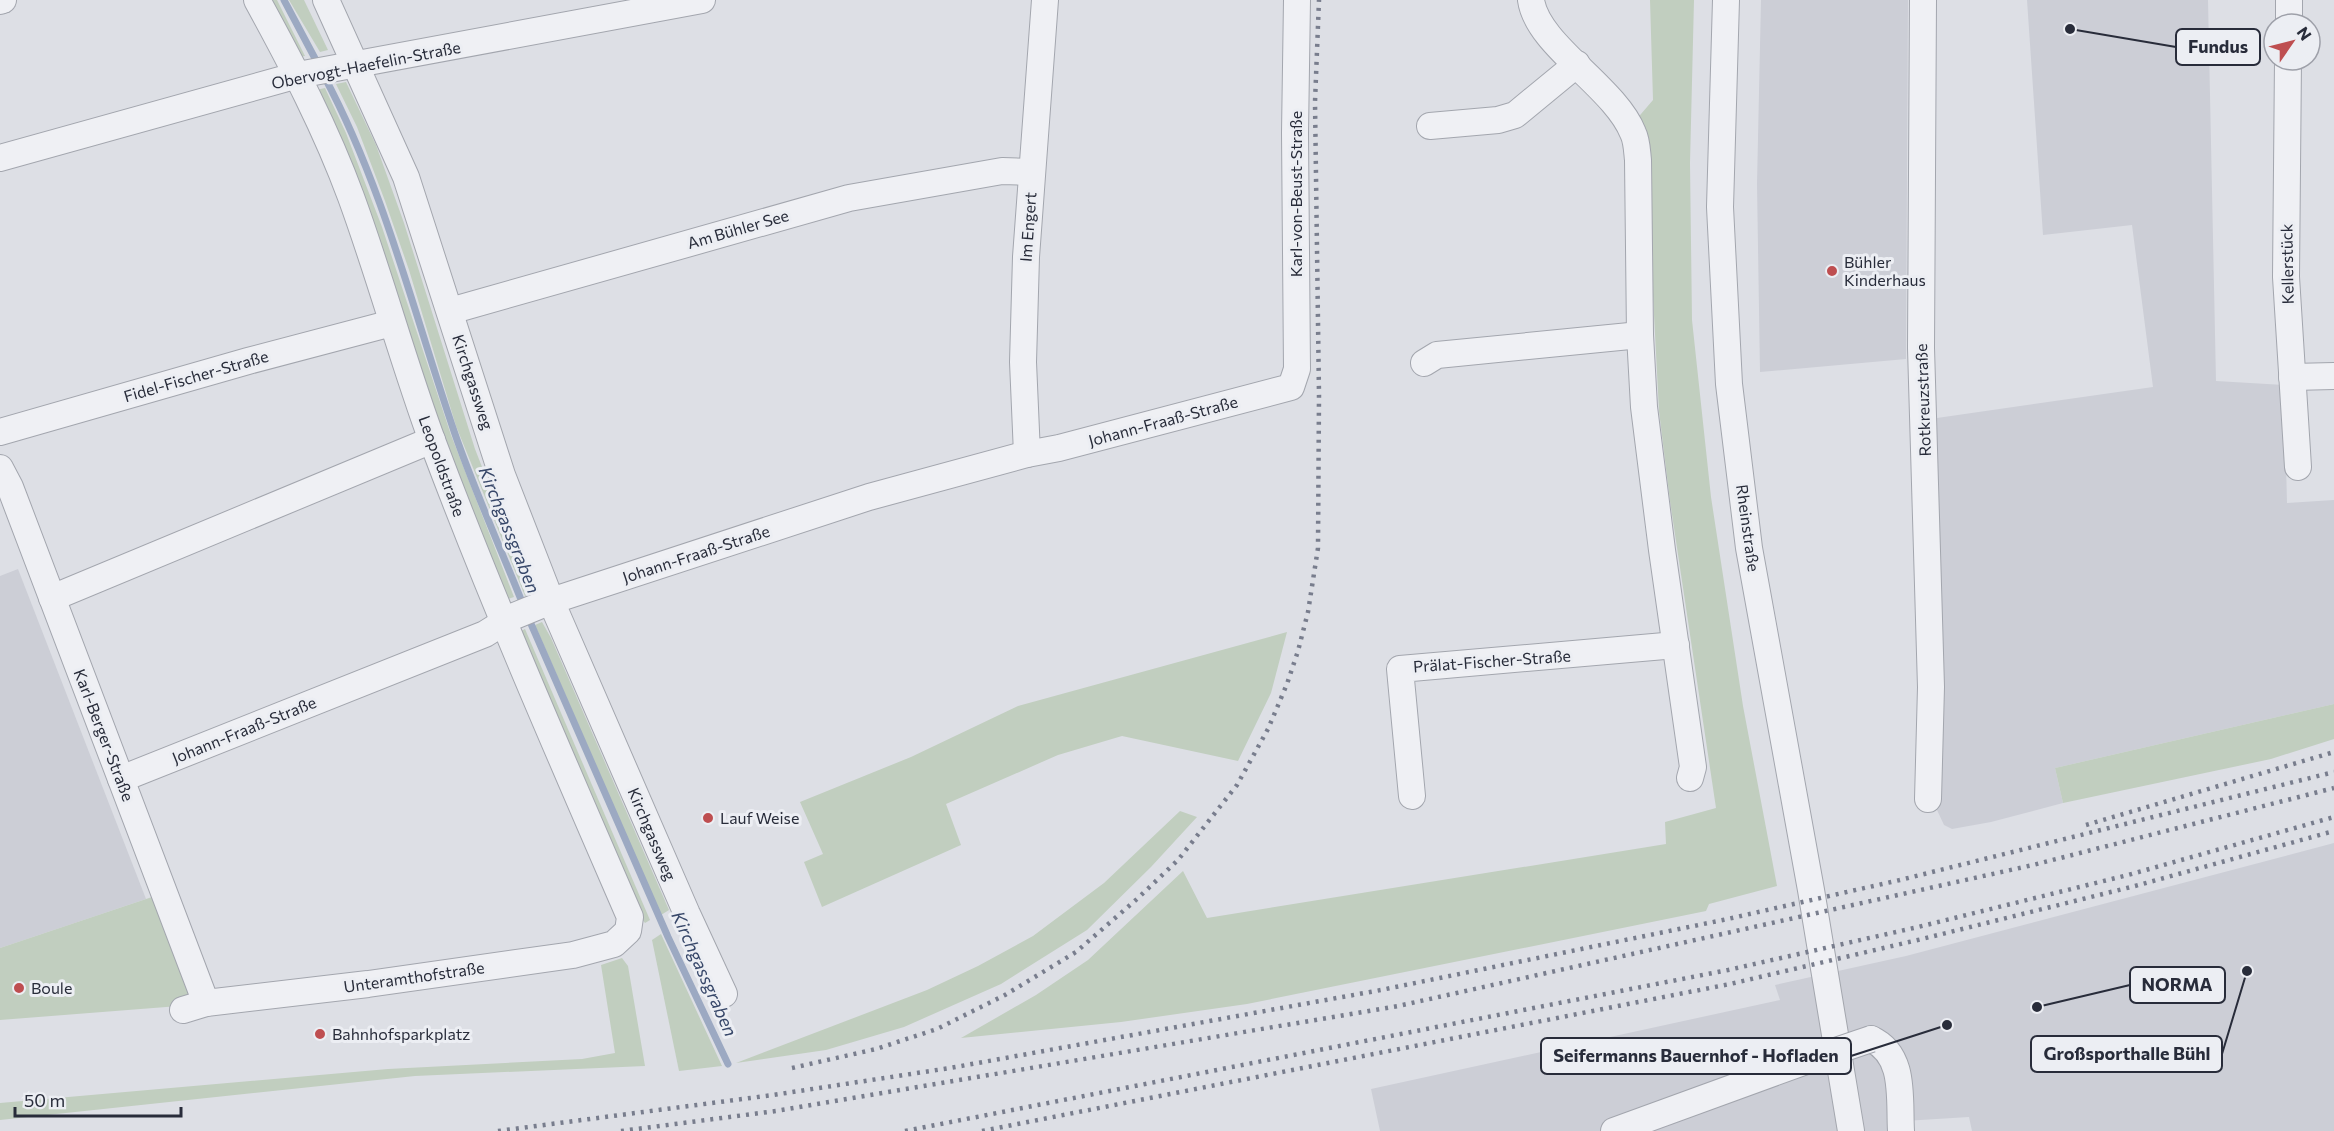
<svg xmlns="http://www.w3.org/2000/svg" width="2334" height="1131" font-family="Commissioner,sans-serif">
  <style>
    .built { fill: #ccced6 }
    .green { fill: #c1cebf }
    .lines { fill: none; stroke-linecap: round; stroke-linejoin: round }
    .stream { stroke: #9ca9c2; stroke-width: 7 }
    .minor-casing { stroke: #a3a6ae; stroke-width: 28 }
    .minor { stroke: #eff0f4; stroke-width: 26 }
    .rail { stroke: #787d8d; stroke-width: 4.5; stroke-dasharray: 3 6; stroke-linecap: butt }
    .minor-bridge-casing { stroke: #a3a6ae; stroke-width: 28; stroke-linecap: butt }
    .minor-bridge { stroke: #eff0f4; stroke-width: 26 }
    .poi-dot { fill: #be4e50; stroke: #eceef3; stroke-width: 2 }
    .labels { text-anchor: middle; stroke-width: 6; stroke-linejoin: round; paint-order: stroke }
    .street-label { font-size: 16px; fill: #282c3a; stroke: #eceef3 }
    .poi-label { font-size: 16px; fill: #282c3a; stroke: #eceef3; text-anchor: start }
    .water-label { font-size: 18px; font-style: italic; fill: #374769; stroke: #eceef3 }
    .leader { fill: none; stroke: #282c3a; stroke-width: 2 }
    .callout-dot { fill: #282c3a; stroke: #eceef3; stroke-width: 2 }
    .callout { fill: #eceef3; stroke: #282c3a; stroke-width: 2 }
    .callout-label { font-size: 18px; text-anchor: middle; font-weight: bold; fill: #282c3a }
  </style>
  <rect width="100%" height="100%" fill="#dddfe5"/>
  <!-- built -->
  <g class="built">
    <polygon points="1761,0 1908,0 1906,359 1760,372 1757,184"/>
    <polygon points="2027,0 2208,0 2216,381 2284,385 2287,503 2334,500 2334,704 2055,768 2063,803 1991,822 1952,829 1944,825 1937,810 1937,418 2153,387 2132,225 2043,235"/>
    <polygon points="18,569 146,899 0,948 0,576"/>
    <polygon points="2334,843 2334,1131 1972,1131 1969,1117 1888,1122 1888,1131 1380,1131 1371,1089 1780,1000 1775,985 1906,956"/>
  </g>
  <!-- green -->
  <g class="green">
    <polygon points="268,0 277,0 305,56 300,57"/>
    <polygon points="289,0 304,0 328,50 320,52"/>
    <polygon points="1650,0 1694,0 1690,163 1692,320 1711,497 1743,706 1777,886 1709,904 1706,911 1247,1004 1121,1022 961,1038 1036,995 1088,960 1183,871 1207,918 1666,844 1665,822 1716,808 1670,501 1659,411 1645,141 1635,121 1653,100"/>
    <polygon points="346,82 376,145 404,223 475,449 531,592 525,596 456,426 409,270 385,201 357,127 336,84"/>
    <polygon points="325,88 346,133 382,227 451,435 514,597 508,599 457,479 316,90"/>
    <polygon points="542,622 551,638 669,910 661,915 535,625"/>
    <polygon points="525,629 650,920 645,923 634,909 519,632"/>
    <polygon points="1287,632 1271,693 1238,761 1122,736 1058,755 946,804 961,845 822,907 804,862 823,854 800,802 911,757 1018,706"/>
    <polygon points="2334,704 2334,739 2271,759 2063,803 2055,768"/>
    <polygon points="1180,811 1197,817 1151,867 1087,930 1001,984 904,1027 826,1050 736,1063 927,990 978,966 1033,936 1104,883"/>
    <polygon points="158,895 191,995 179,1006 0,1020 0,948"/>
    <polygon points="661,934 722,1066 679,1071 652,940"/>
    <polygon points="622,958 628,966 645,1066 415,1076 0,1120 0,1103 388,1069 582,1059 615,1053 601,965"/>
  </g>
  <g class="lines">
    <!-- stream -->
    <g class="stream">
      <polyline points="284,0 319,66"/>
      <path d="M324 76C384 188 414 314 455 434 475 492 501 549 524 607"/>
      <polyline points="528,617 668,937 728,1064"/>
    </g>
    <!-- minor casing -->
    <g class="minor-casing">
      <g id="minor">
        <polyline points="326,0 406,177 502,475 551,601 687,914 724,994"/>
        <path d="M1531 0C1537 45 1615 87 1633 133 1637 141 1637 152 1638 160L1640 335 1644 407 1662 550 1693 767 1690 778"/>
        <polyline points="1726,0 1720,207 1729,384 1749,548 1811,890 1851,1131"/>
        <polyline points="1923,0 1921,348 1931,687 1928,799"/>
        <polyline points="0,1 3,0"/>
        <polyline points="2289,24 2289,0"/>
        <polyline points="2288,60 2286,277 2298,467"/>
        <polyline points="1430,126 1498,120 1515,115 1577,64"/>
        <polyline points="0,158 298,75 702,0"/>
        <polyline points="450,311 849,198 1002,171 1032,172"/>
        <polyline points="1424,363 1437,355 1640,335"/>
        <polyline points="2292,377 2334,376"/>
        <polyline points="0,432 248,361 392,323"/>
        <polyline points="1027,454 1023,362 1026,257 1045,0"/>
        <polyline points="0,468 10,487 206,1003"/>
        <polyline points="52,598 432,440"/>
        <polyline points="121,779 485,634 512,617 551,601 869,497 1027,454 1059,448 1291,387 1297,369 1295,133 1297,0"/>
        <polyline points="1412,796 1400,669 1676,645"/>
        <path d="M183 1010 206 1003 368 984 573 955 614 944 628 931 630 917C562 760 493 603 433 443 403 362 381 279 351 197 326 129 292 64 257 0"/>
        <path d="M1871 1039C1906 1055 1899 1098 1901 1131"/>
        <polyline points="1614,1131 1806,1061"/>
      </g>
    </g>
    <!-- minor -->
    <use href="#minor" class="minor"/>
    <!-- rail -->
    <g class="rail">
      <polyline points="2086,825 2334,752"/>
      <polyline points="792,1068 876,1049 937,1029 1005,995 1076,952 1137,899 1178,860 1237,785 1268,729 1287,684 1298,651 1308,612 1318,548 1319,395 1315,102 1319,0"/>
      <polyline points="498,1131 773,1095 950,1068 1381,990 1723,920 1900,880 2334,772"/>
      <polyline points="621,1131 776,1111 1398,1006 2033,865 2334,788"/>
      <polyline points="905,1131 1728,970 1918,927 2128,875 2334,817"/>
      <polyline points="982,1131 1730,984 1922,939 2135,886 2334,831"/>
    </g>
    <!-- minor-bridge casing -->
    <g class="minor-bridge-casing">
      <polyline id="minor-bridge" points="1806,1061 1871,1039"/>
    </g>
    <!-- minor-bridge -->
    <use href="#minor-bridge" class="minor-bridge"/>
  </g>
  <!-- markers -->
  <g class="poi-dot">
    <circle cx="1832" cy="271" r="6"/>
    <circle cx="708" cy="818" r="6"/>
    <circle cx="19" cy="988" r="6"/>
    <circle cx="320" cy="1034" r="6"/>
  </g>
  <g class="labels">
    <!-- street labels -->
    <g class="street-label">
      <text transform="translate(366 65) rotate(-11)" y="6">Obervogt-Haefelin-Straße</text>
      <text transform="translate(1296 194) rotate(-90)" y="6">Karl-von-Beust-Straße</text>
      <text transform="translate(1028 227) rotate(-86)" y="6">Im Engert</text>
      <text transform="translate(738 229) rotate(-16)" y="6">Am Bühler See</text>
      <text transform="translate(2287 264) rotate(-91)" y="6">Kellerstück</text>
      <text transform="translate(196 376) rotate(-16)" y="6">Fidel-Fischer-Straße</text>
      <text transform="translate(473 382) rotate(72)" y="6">Kirchgassweg</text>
      <text transform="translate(1923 400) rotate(-92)" y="6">Rotkreuzstraße</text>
      <text transform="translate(1163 421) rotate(-15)" y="6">Johann-Fraaß-Straße</text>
      <text transform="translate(442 466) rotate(70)" y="6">Leopoldstraße</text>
      <text transform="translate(1748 528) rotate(82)" y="6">Rheinstraße</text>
      <text transform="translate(696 554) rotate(-18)" y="6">Johann-Fraaß-Straße</text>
      <text transform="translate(1492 661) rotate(-4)" y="6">Prälat-Fischer-Straße</text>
      <text transform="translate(244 730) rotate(-22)" y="6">Johann-Fraaß-Straße</text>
      <text transform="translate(104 735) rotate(69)" y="6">Karl-Berger-Straße</text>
      <text transform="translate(652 834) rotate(67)" y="6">Kirchgassweg</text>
      <text transform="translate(414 977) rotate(-8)" y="6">Unteramthofstraße</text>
    </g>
    <!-- poi labels -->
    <g class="poi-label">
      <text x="1844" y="268">Bühler<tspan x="1844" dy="18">Kinderhaus</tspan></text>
      <text x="720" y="824">Lauf Weise</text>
      <text x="31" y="994">Boule</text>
      <text x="332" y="1040">Bahnhofsparkplatz</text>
    </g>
    <!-- water labels -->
    <g class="water-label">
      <text transform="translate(509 530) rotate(68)" y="6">Kirchgassgraben</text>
      <text transform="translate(704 974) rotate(66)" y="6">Kirchgassgraben</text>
    </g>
  </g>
  <!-- callouts -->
  <path class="leader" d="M2070 29L2176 47M2037 1007L2130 985M2247 971L2222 1054M1947 1025L1851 1056"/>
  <g class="callout-dot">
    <circle cx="2070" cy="29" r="6"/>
    <circle cx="2037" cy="1007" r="6"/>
    <circle cx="2247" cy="971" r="6"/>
    <circle cx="1947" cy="1025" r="6"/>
  </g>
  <g class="callout">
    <rect x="2176" y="29" width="84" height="36" rx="6"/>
    <rect x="2130" y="967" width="95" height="36" rx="6"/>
    <rect x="2031" y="1036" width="191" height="36" rx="6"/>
    <rect x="1541" y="1038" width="310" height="36" rx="6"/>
  </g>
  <g class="callout-label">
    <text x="2218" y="53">Fundus</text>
    <text x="2177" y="991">NORMA</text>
    <text x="2127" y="1060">Großsporthalle Bühl</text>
    <text x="1696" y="1062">Seifermanns Bauernhof - Hofladen</text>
  </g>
  <!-- north arrow -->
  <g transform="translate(2292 42) rotate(55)"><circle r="28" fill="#eceef3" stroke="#9ea0a9" stroke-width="1.5"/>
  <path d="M0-4.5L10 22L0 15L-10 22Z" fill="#be4e50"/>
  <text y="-9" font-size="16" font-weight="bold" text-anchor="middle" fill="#282c3a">N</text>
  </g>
  <!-- scale -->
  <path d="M15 1107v9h166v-9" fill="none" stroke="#282c3a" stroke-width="3"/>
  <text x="24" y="1107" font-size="18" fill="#282c3a" stroke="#eceef3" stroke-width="4.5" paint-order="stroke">50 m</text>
</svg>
